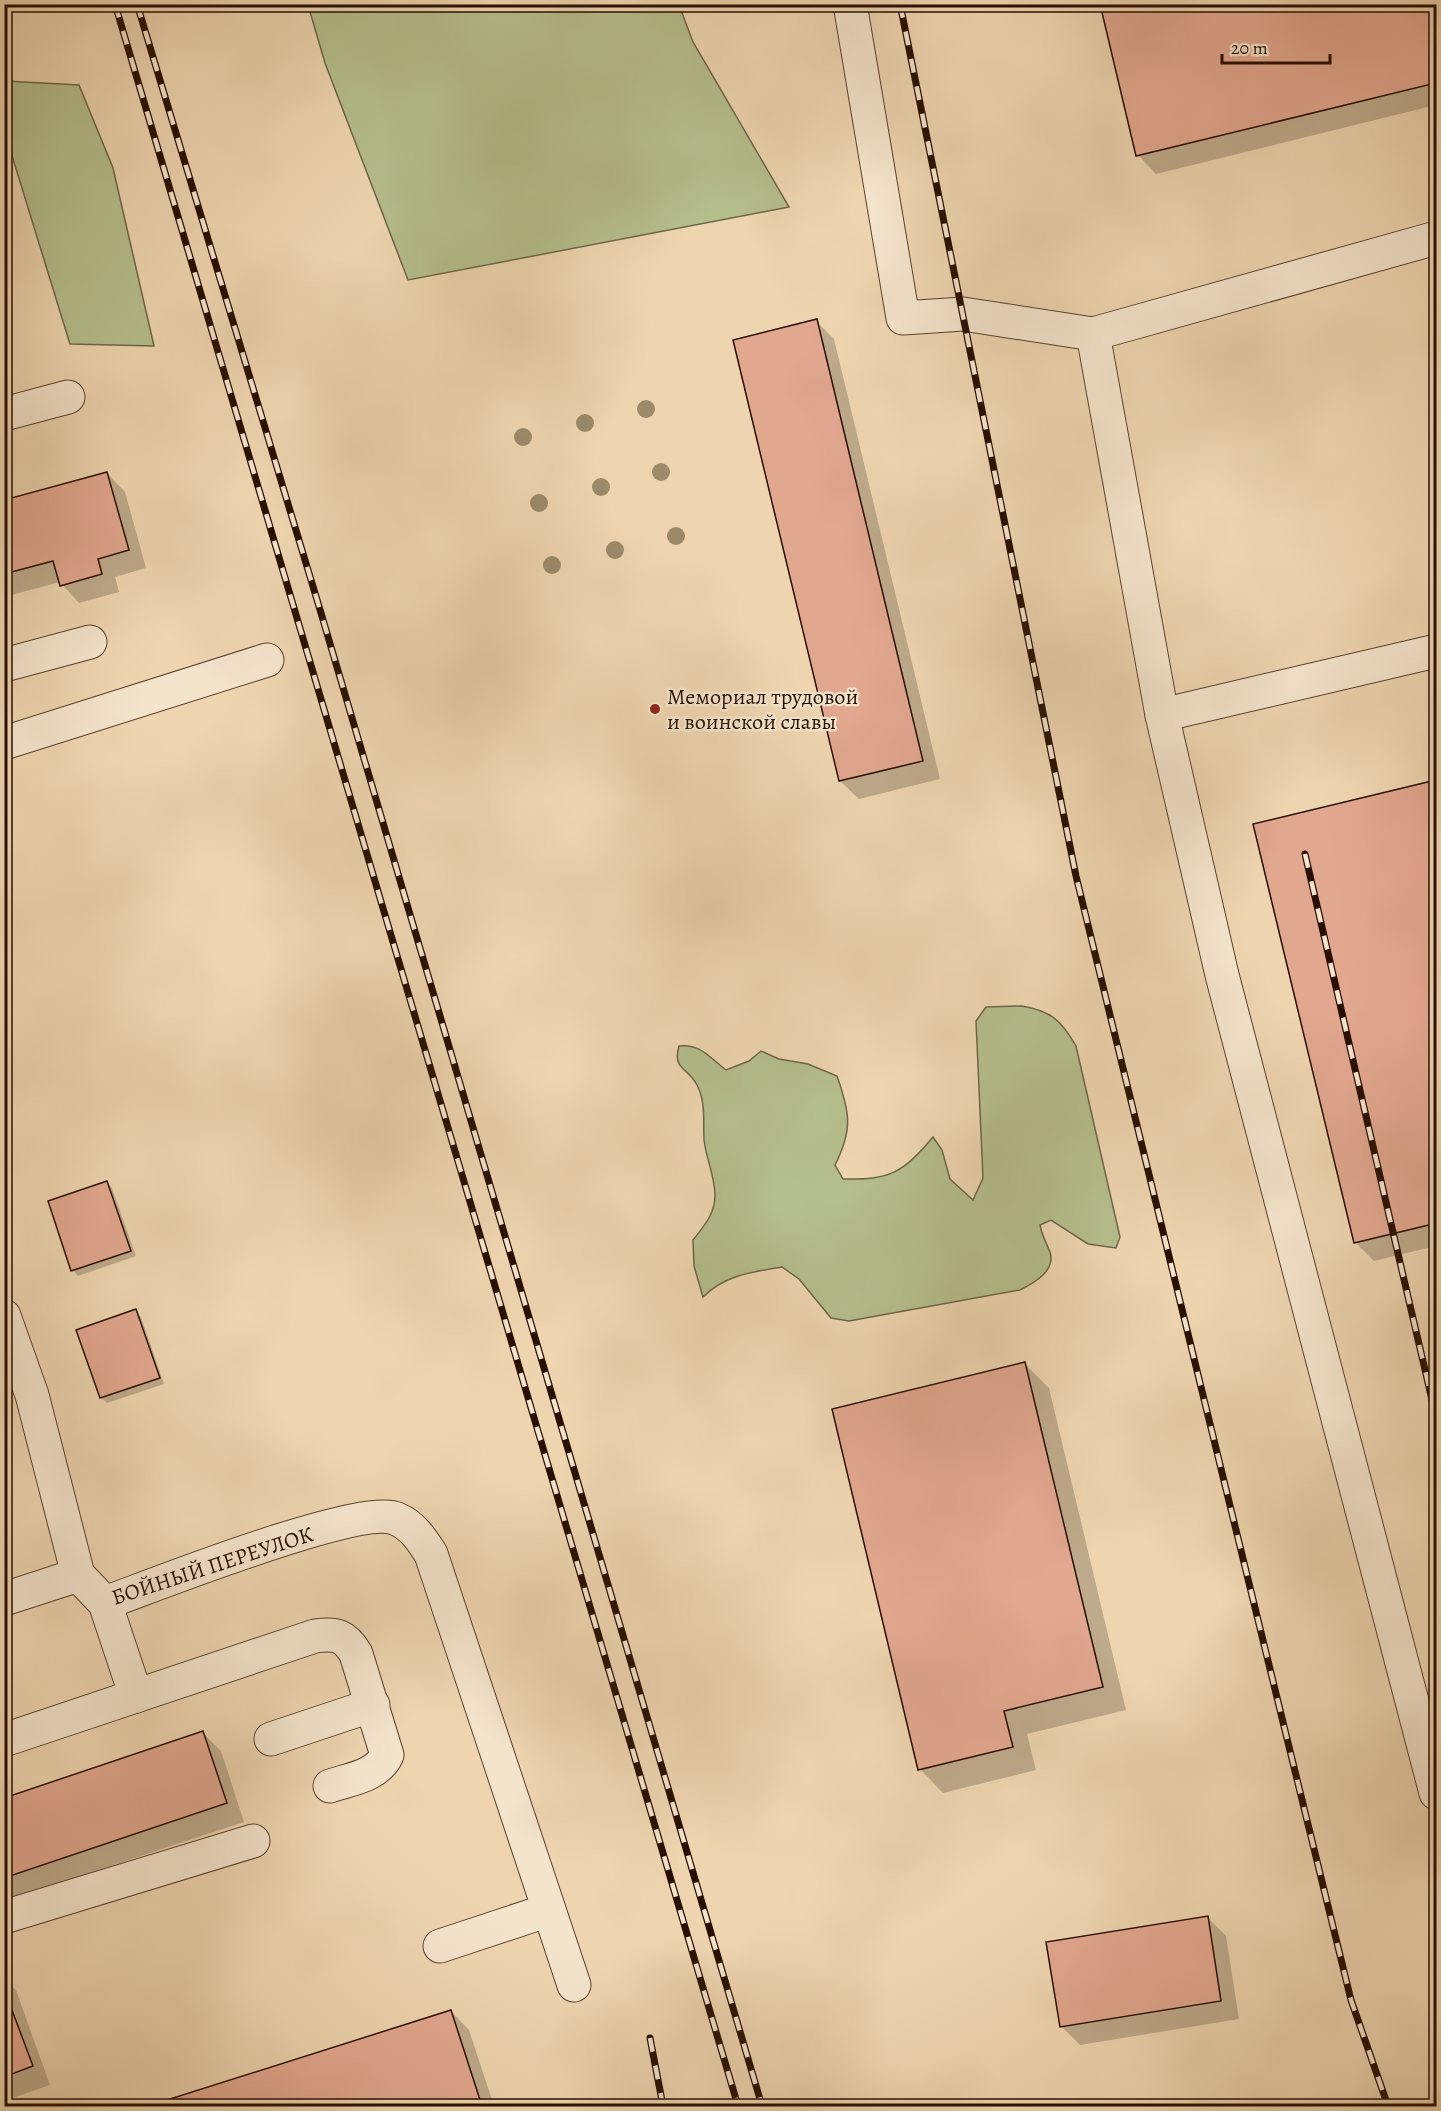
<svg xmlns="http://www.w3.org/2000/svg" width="1441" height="2111" font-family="Alegreya,serif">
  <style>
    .green { fill: #b5be8d; stroke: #6e6648; stroke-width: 1.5 }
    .shadow { fill: #0003 }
    .building { fill: #e2a78f; stroke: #280e03; stroke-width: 1.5 }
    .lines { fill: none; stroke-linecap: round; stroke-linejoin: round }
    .minor-casing { stroke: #5a402e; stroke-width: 35 }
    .minor { stroke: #f4e4cc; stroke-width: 33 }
    .rail-casing { stroke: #280e03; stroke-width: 7 }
    .rail { stroke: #f4e4cc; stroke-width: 4.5; stroke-dasharray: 14; stroke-linecap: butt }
    .tree { fill: #9c8a6b }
    .poi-dot { fill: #8f2418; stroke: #f4e4cc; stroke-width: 2 }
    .labels { text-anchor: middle; stroke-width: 4.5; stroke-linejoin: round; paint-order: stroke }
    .poi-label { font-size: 22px; fill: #280e03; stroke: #f4e4cc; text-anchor: start }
    .street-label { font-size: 22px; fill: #280e03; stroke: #f4e4cc }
  </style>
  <rect width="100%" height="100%" fill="#eed5b0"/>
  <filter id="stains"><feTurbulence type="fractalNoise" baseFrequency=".00333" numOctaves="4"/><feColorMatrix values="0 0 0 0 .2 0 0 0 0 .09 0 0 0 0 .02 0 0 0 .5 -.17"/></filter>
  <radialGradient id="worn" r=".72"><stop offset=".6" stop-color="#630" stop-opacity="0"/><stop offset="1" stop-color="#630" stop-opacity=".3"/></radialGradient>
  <!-- green -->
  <g class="green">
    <polygon points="308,5 679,5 693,42 789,207 408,280 325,63"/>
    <polygon points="5,81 79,85 113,168 154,346 70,344 5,133"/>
    <path d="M1022 1006C1051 1011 1061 1020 1076 1046L1120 1237 1116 1248 1088 1244 1051 1220 1040 1225C1042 1236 1046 1242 1050 1252 1056 1271 1034 1283 1020 1290L849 1321 831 1318 799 1279 782 1267C752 1272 725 1275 703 1297L694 1266 693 1240C704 1226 715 1214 715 1195 715 1177 706 1158 704 1140 703 1121 706 1102 697 1085 688 1067 672 1070 679 1046 700 1043 710 1058 726 1070L749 1061 761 1051 779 1059 808 1064 837 1076C850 1113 853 1129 835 1165L843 1179C890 1180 903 1173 933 1137L942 1150 950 1179 973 1200 983 1178 976 1021 986 1007Z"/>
  </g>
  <!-- shadow -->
  <g class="shadow">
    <polygon points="1101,4 1436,4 1436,105 1156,174 1138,155"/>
    <polygon points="816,321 834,339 940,779 859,799 840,781"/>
    <polygon points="107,473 125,492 146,568 115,577 119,592 79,603 60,582 4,597 4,502"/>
    <polygon points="1436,781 1436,1248 1436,1246 1374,1261 1356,1243 1255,825"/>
    <polygon points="106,1182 112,1188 136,1256 78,1276 73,1270"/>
    <polygon points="135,1311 141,1317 164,1384 107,1403 101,1398 78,1331"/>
    <polygon points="1025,1364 1049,1388 1126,1710 1027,1734 1036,1770 943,1793 920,1769"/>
    <polygon points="203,1733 221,1751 244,1822 4,1901 4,1799"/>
    <polygon points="1207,1917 1226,1936 1239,2019 1080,2045 1061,2026"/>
    <polygon points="4,1979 16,1990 50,2085 4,2101"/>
    <polygon points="451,2011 469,2030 494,2106 153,2106"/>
  </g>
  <!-- building -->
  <g class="building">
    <polygon points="1100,4 1436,4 1436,83 1136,156"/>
    <polygon points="817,319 923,761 839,781 733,340"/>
    <polygon points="107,472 129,550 98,559 102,574 60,586 53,561 4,574 4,500"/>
    <polygon points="1436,780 1436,1255 1429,1225 1354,1243 1253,824"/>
    <polygon points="107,1181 131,1251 71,1271 48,1201"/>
    <polygon points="136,1309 160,1378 100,1398 76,1330"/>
    <polygon points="1025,1362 1103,1687 1004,1711 1013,1747 918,1770 832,1409"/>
    <polygon points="203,1731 227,1803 4,1878 4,1798"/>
    <polygon points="1208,1916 1221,2001 1060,2027 1046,1942"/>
    <polygon points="4,1989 33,2066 4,2077"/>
    <polygon points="451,2010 482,2106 148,2106"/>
  </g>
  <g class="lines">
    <!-- minor casing -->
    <g class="minor-casing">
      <g id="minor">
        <polyline points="850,4 903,318 963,314 1093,334 1162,715 1222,975 1436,1793"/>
        <polyline points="1093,334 1436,238"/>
        <polyline points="4,414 68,397"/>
        <polyline points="4,665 90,642"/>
        <polyline points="1162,715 1436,651"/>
        <polyline points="4,743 267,660"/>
        <polyline points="4,1316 32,1395 78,1575"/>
        <path d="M4 1599 78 1575 105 1603C152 1586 360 1503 397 1519 413 1526 422 1540 431 1554L574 1985"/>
        <polyline points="105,1603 136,1696"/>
        <polyline points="271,1739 373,1705"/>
        <path d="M4 1740 315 1636C336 1633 345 1635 356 1654L387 1755C377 1776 351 1779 330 1786"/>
        <polyline points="4,1917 253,1841"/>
        <polyline points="440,1946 549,1910"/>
      </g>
    </g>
    <!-- minor -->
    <use href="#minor" class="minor"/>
    <!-- rail casing -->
    <g class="rail-casing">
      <g id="rail">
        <polyline points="115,4 738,2106"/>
        <polyline points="137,4 321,613 762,2106"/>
        <polyline points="900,4 1076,876 1351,2000 1388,2106"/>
        <polyline points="1305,854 1436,1417"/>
        <polyline points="650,2038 663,2106"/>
      </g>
    </g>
    <!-- rail -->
    <use href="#rail" class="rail"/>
  </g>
  <!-- trees -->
  <g class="tree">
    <circle cx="646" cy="409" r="9"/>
    <circle cx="585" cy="423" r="9"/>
    <circle cx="523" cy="437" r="9"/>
    <circle cx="661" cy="472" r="9"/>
    <circle cx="601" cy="487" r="9"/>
    <circle cx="539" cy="503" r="9"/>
    <circle cx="676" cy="536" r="9"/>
    <circle cx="615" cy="550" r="9"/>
    <circle cx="552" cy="565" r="9"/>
  </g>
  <!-- markers -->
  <circle class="poi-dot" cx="655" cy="709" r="6"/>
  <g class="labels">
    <!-- poi labels -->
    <g class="poi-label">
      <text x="667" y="704">Мемориал трудовой<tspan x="667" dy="25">и воинской славы</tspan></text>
    </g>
    <!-- street labels -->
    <g class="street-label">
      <text transform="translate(212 1565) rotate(-18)" y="8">БОЙНЫЙ ПЕРЕУЛОК</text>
    </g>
  </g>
  <!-- margin -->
  <rect width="1441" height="2111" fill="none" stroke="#eed5b0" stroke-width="24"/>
  <rect x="6" y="6" width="1429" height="2099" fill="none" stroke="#280e03" stroke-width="3"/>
  <rect x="12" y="12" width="1417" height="2087" fill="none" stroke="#280e03" stroke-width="1.5"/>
  <!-- scale -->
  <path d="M1222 54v9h108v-9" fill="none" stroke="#280e03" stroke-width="3"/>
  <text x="1231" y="54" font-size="18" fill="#280e03" stroke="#f4e4cc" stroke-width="4.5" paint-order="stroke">20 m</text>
  <rect width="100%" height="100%" filter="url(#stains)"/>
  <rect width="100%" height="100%" fill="url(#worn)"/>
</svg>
